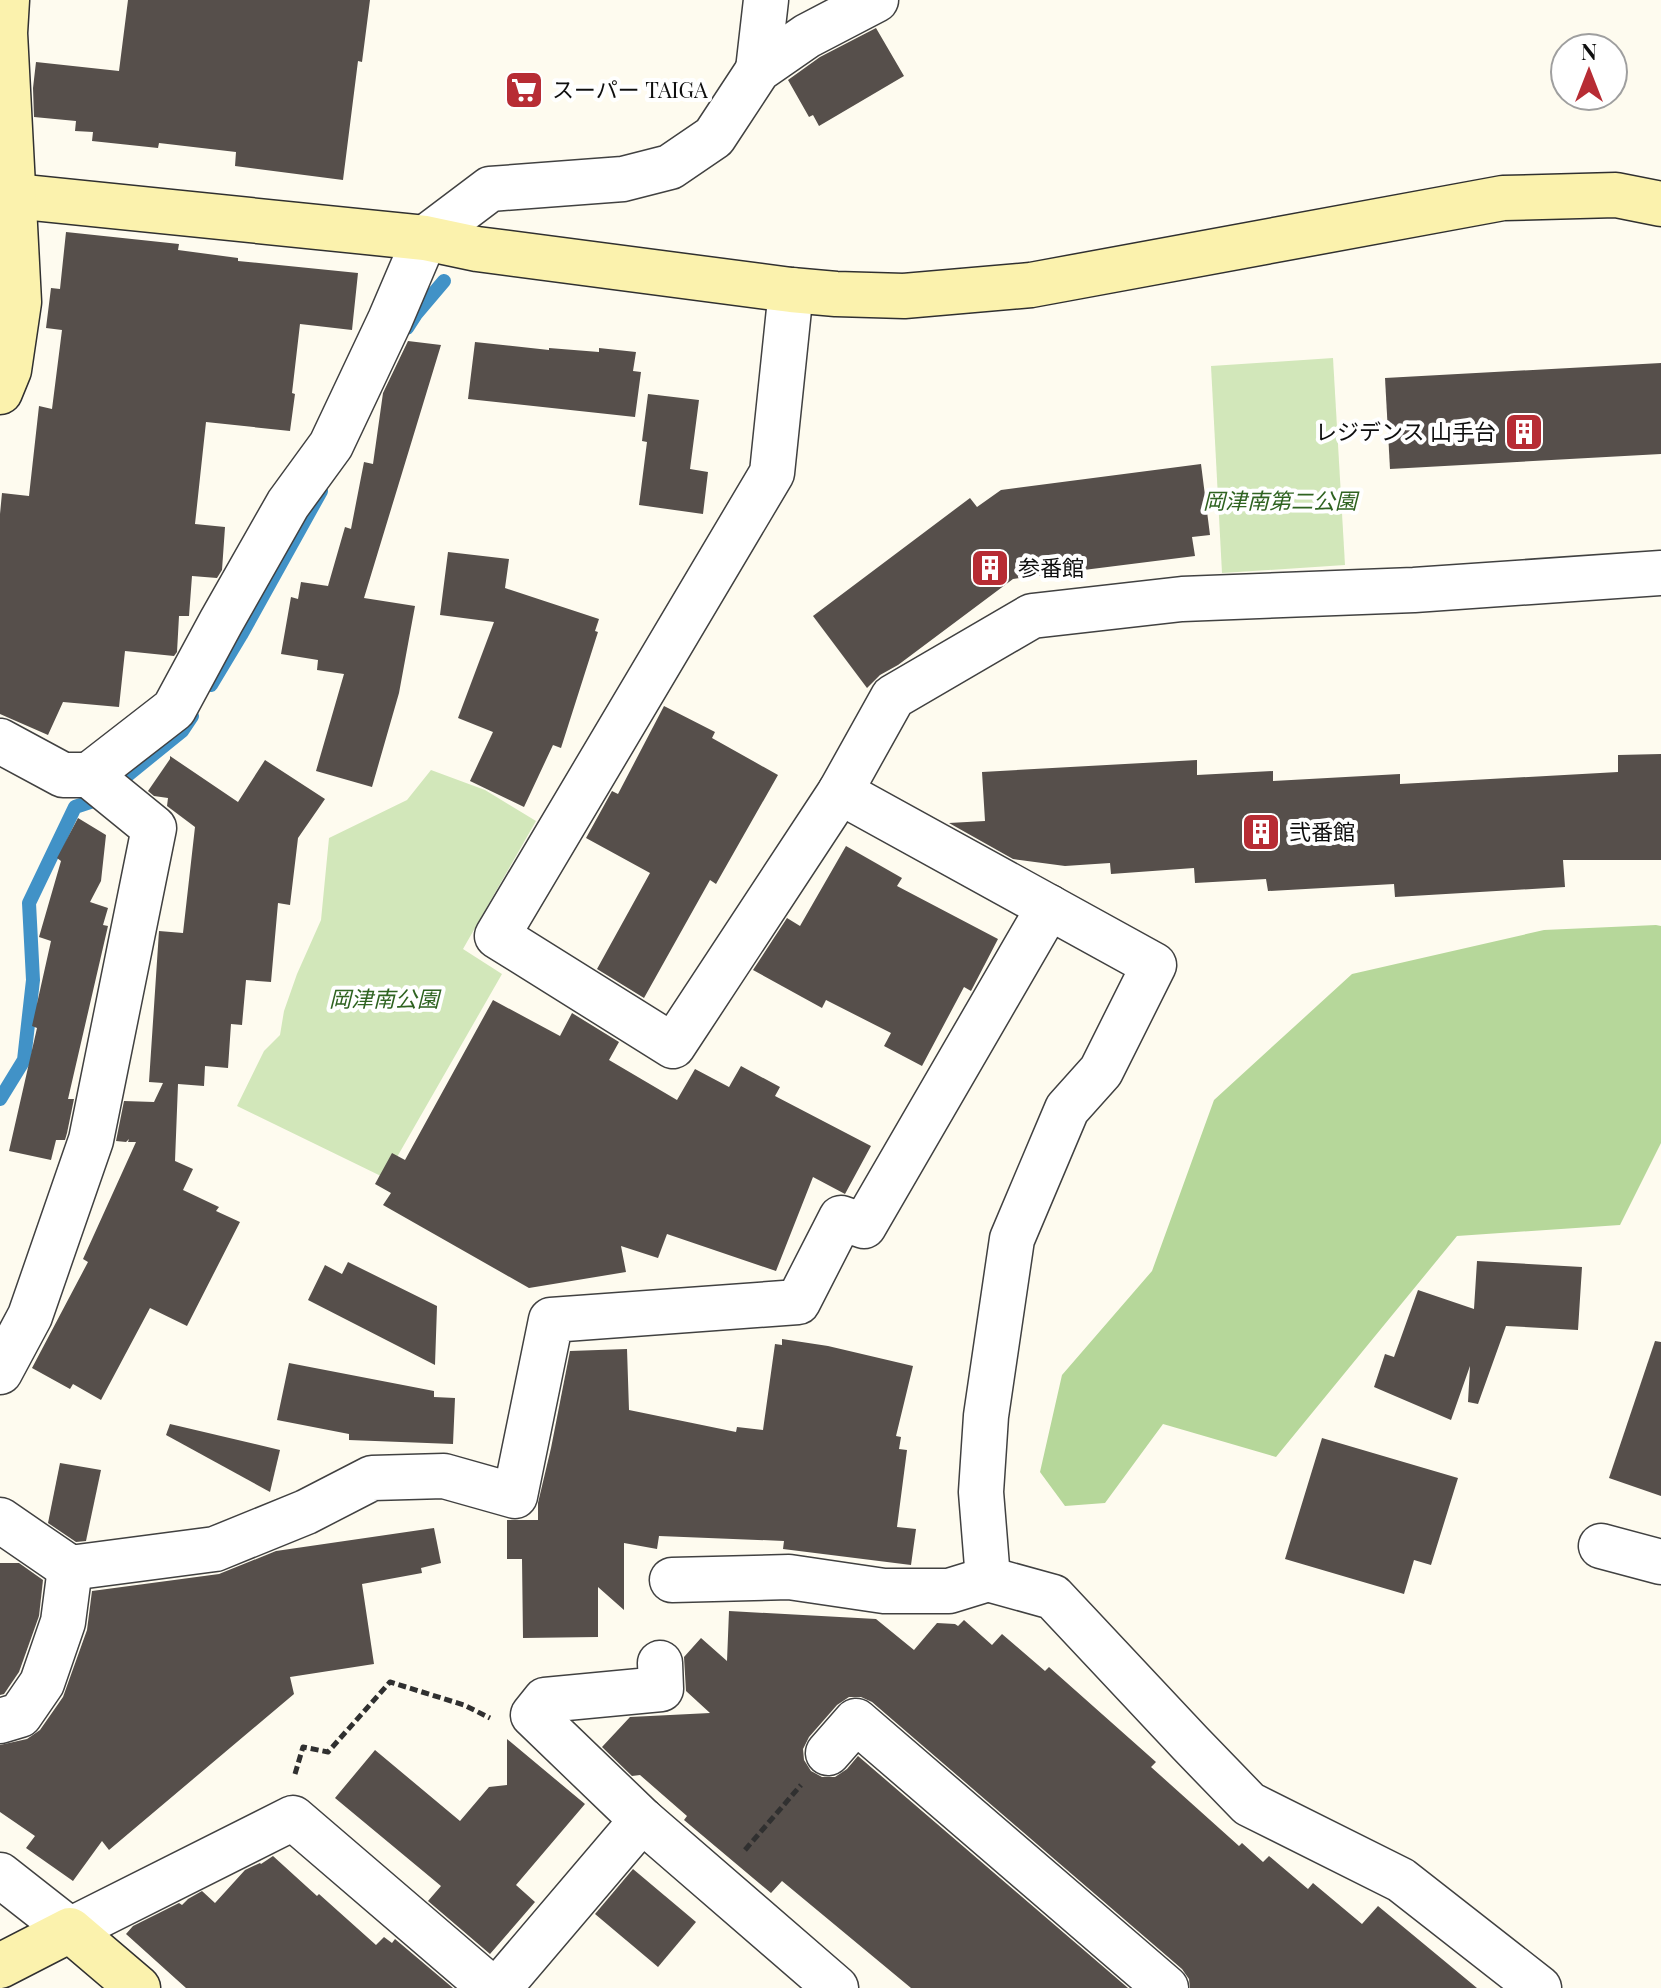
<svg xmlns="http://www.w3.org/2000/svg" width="1661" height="1988" font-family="'Playfair Display','Noto Sans JP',serif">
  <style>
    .green { fill: #d2e7ba }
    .forest { fill: #b6d79a }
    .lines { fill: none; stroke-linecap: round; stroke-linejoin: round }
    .stream { stroke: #4192c7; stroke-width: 14 }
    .building { fill: #564f4b }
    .street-casing { stroke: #414141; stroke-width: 47 }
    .secondary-casing { stroke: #303030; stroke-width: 47 }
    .path { stroke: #303030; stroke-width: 5; stroke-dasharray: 8 4; stroke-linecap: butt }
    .street { stroke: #fff; stroke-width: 44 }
    .secondary { stroke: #fbf2ad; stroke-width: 44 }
    .labels { text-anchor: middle; stroke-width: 8; stroke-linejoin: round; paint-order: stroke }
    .poi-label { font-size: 22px; fill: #0e0e0e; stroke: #fff; text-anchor: start }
    .park-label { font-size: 22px; font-style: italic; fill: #2f6321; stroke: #fff }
  </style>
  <rect width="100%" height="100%" fill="#fefbef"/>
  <!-- green -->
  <g class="green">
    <polygon points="1333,358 1345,565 1222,573 1211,366"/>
    <polygon points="431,770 485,790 536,821 463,949 502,974 385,1178 237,1106 264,1051 280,1035 284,1011 297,974 321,920 329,838 407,800"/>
  </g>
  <!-- forest -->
  <polygon class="forest" points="1656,925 1661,926 1661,1143 1620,1225 1457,1236 1276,1457 1163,1424 1105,1503 1065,1506 1040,1472 1062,1375 1152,1271 1214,1100 1352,974 1544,930"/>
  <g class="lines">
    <!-- stream -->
    <g class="stream">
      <polyline points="407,328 416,314 444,281"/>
      <polyline points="211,685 241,635 321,491"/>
      <polyline points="0,1099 24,1060 33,980 29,903 75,807 93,801 124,778 182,731 192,716"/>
    </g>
  </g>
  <!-- building -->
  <g class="building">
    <polygon points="128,0 370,0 362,62 358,61 343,180 235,166 236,152 159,143 158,148 92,141 93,132 75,131 76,121 34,117 33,88 36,62 119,71"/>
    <polygon points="876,28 904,76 819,126 813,115 809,117 788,80 820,57"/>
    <polygon points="66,232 179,244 178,250 238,258 238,261 358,273 352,330 300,324 292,393 295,394 290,431 206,422 195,524 225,527 222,570 217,578 192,576 189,616 179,616 177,652 174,656 125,651 119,707 63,702 48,735 0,714 0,514 2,493 29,496 39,406 52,409 62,330 46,328 51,288 60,289"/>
    <polygon points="408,341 441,345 364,598 415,606 399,693 372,787 316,771 344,674 317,670 318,660 281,654 291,597 298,599 301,582 328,586 345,527 351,529 364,462 373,464 383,393"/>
    <polygon points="475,342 549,350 549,348 599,352 599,348 636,352 633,371 641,372 635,417 468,399"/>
    <polygon points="1661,363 1661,454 1390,469 1385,378"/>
    <polygon points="648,394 699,400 690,469 708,472 703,514 639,505 647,442 642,441"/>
    <polygon points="1201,464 1210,535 1192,537 1195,556 1013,579 898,665 880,675 867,688 813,616 970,498 977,507 1001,490"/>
    <polygon points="448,552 509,559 505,588 599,619 595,631 598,632 561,748 553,745 524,807 470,781 493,732 458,718 494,622 440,615"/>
    <polygon points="664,706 715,732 712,738 778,775 716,884 710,880 644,998 597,969 650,873 586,838 612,791 618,794"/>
    <polygon points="1661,754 1661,860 1563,860 1565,887 1395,897 1394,884 1268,891 1266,879 1195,883 1194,868 1111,874 1110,863 1065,866 1013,859 949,823 985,821 982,772 1197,760 1197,775 1273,771 1273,781 1400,774 1400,784 1618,772 1618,755"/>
    <polygon points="170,756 238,802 265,760 325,799 298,838 290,905 278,903 271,982 246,980 242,1025 231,1024 228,1068 205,1066 204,1086 178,1084 175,1161 193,1169 183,1190 219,1207 216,1211 240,1222 187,1326 150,1308 101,1400 73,1384 70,1389 32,1368 88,1262 83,1259 136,1142 128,1142 129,1139 126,1142 116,1141 124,1101 154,1102 163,1083 149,1082 159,931 183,933 195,827 167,806 168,798 154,796 148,791 170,759"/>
    <polygon points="78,818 106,835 101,881 90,902 108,908 103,925 108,926 68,1099 74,1099 67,1133 65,1140 56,1140 51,1160 9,1151 37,1028 32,1026 51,941 39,937 61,861 57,858"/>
    <polygon points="846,846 902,878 897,886 998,939 971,991 964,987 922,1066 884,1046 891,1033 826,1000 822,1008 753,970 787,918 800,926"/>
    <polygon points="493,1000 560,1036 572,1013 619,1042 609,1060 677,1100 695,1069 729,1087 741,1066 780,1087 775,1096 871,1146 845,1194 813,1177 776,1271 667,1234 658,1258 621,1246 626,1272 529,1288 383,1205 391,1193 375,1184 392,1153 405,1160"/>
    <polygon points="1477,1261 1582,1267 1578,1330 1506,1326 1478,1404 1468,1402 1470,1366 1451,1420 1374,1387 1385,1354 1394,1357 1418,1290 1474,1309"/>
    <polygon points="348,1262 437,1306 435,1365 308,1300 325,1265 342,1274"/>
    <polygon points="782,1339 828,1346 913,1366 896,1436 901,1437 899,1449 907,1450 897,1527 916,1529 911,1565 783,1549 784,1541 659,1536 657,1549 624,1543 624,1610 598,1587 598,1637 523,1638 522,1559 507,1559 507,1520 538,1520 538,1503 551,1448 570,1351 627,1349 629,1410 736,1432 737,1427 763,1430 775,1344 782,1345"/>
    <polygon points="1655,1341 1661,1342 1661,1496 1609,1478"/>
    <polygon points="289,1363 434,1391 434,1397 455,1398 453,1444 349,1440 349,1434 277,1420"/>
    <polygon points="170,1424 280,1450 270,1492 166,1435"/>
    <polygon points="1322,1438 1458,1478 1431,1565 1414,1560 1404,1594 1285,1559"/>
    <polygon points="60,1463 101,1470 86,1541 76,1542 48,1523"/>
    <polygon points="434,1528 441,1563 421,1568 422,1573 362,1584 374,1664 290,1677 294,1694 109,1850 102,1841 73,1881 26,1848 35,1836 0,1812 0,1745 27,1739 40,1730 63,1697 87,1630 92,1591 219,1574 276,1551"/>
    <polygon points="0,1563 19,1563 43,1580 39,1616 19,1672 4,1694 0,1695"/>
    <polygon points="729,1611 876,1619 914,1650 937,1623 955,1624 958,1626 964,1620 992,1645 1002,1634 1045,1671 1049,1667 1156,1762 1151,1767 1239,1846 1242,1843 1263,1862 1269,1856 1308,1889 1313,1883 1362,1924 1378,1906 1477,1988 1190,1988 1189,1979 1182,1969 872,1702 861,1697 849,1697 837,1705 809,1737 803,1749 804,1760 811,1771 822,1777 835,1777 847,1769 858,1756 1128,1988 911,1988 782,1881 771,1893 684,1820 687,1816 640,1775 632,1776 602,1747 630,1717 710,1713 686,1691 684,1657 701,1638 727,1661"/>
    <polygon points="507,1739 585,1804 516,1885 535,1902 490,1954 428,1901 441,1886 335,1798 375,1750 460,1821 489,1787 507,1785"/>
    <polygon points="273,1856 317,1896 319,1894 376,1945 384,1937 392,1943 395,1939 453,1988 186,1988 126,1934 133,1926 179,1903 182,1905 188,1899 202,1891 215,1903 245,1870 260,1863 261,1864"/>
    <polygon points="633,1869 696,1922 658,1967 595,1914"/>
  </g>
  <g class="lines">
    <!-- street casing -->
    <g class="street-casing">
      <g id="street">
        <polyline points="758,70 766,0"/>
        <polyline points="791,290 772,473 497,936 673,1046 840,792"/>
        <polyline points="0,741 63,775 89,775"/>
        <polyline points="0,1372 30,1316 91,1140 154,828 89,775 174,709 221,622 288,504 331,445 390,320 425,238 490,189 623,179 670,167 714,137 758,70 807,36 876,0"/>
        <polyline points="0,1520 70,1568 215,1549 306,1512 372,1478 444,1476 515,1496 551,1320 798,1302 841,1218 864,1226 1049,907"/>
        <polyline points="1601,1546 1661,1562"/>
        <polyline points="988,1579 981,1492 986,1416 1012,1239 1067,1109 1101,1071 1154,965 840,792 893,697 1032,616 1182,599 1414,590 1661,573"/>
        <polyline points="672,1580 789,1577 884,1591 949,1591 988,1579 1053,1597 1190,1743 1249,1804 1401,1880 1539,1988"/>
        <polyline points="660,1663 661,1689 545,1700 533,1715 642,1820 836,1988"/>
        <polyline points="0,1721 20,1715 42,1683 63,1622 70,1568"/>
        <polyline points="828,1753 856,1721 1166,1988"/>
        <polyline points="0,1875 70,1930 293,1818 491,1988"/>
        <polyline points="499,1988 642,1820"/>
      </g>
    </g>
    <!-- secondary casing -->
    <g class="secondary-casing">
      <g id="secondary">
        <polyline points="14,196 425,238 477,249 791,290 836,294 904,296 1031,285 1503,198 1616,195 1661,204"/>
        <polyline points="0,392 9,370 19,302 5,33 7,0"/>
        <polyline points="0,1966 70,1930 138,1988"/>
      </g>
    </g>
    <!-- path -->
    <g class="path">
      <polyline points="295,1774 303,1747 328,1752 390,1682 464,1705 490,1718"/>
      <polyline points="745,1850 801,1785"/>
    </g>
    <!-- street -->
    <use href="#street" class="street"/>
    <!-- secondary -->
    <use href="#secondary" class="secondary"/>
  </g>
  <!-- icons -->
  <defs>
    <g id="supermarket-square" transform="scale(2)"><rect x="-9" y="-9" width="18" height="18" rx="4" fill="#b72c34" stroke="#fff"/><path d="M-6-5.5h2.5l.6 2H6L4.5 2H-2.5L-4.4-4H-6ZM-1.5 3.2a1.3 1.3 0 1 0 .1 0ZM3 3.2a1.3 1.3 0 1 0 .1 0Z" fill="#fff"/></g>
    <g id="building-square" transform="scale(2)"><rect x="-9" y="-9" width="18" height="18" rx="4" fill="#b72c34" stroke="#fff"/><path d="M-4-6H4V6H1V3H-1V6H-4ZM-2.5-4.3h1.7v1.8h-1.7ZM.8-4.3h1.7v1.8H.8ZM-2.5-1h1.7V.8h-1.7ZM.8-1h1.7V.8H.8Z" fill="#fff"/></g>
  </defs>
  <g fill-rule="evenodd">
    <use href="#supermarket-square" x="524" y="90"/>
    <use href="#building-square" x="1524" y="432"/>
    <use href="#building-square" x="990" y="568"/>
    <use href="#building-square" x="1261" y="832"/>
  </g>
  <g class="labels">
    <!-- poi labels -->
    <g class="poi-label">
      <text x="552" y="98">スーパー TAIGA</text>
      <text x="1496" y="440" text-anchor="end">レジデンス 山手台</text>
      <text x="1018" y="576">参番館</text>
      <text x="1289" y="840">弐番館</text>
    </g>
    <!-- park labels -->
    <g class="park-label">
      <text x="1280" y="509">岡津南第二公園</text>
      <text x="384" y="1007">岡津南公園</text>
    </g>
  </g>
  <!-- north arrow -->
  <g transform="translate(1589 72)"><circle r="38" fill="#ffffff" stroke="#9f9f9f" stroke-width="2"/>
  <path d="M0-6L14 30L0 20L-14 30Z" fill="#b72c34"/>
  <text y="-12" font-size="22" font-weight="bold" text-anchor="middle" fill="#0e0e0e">N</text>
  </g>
</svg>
